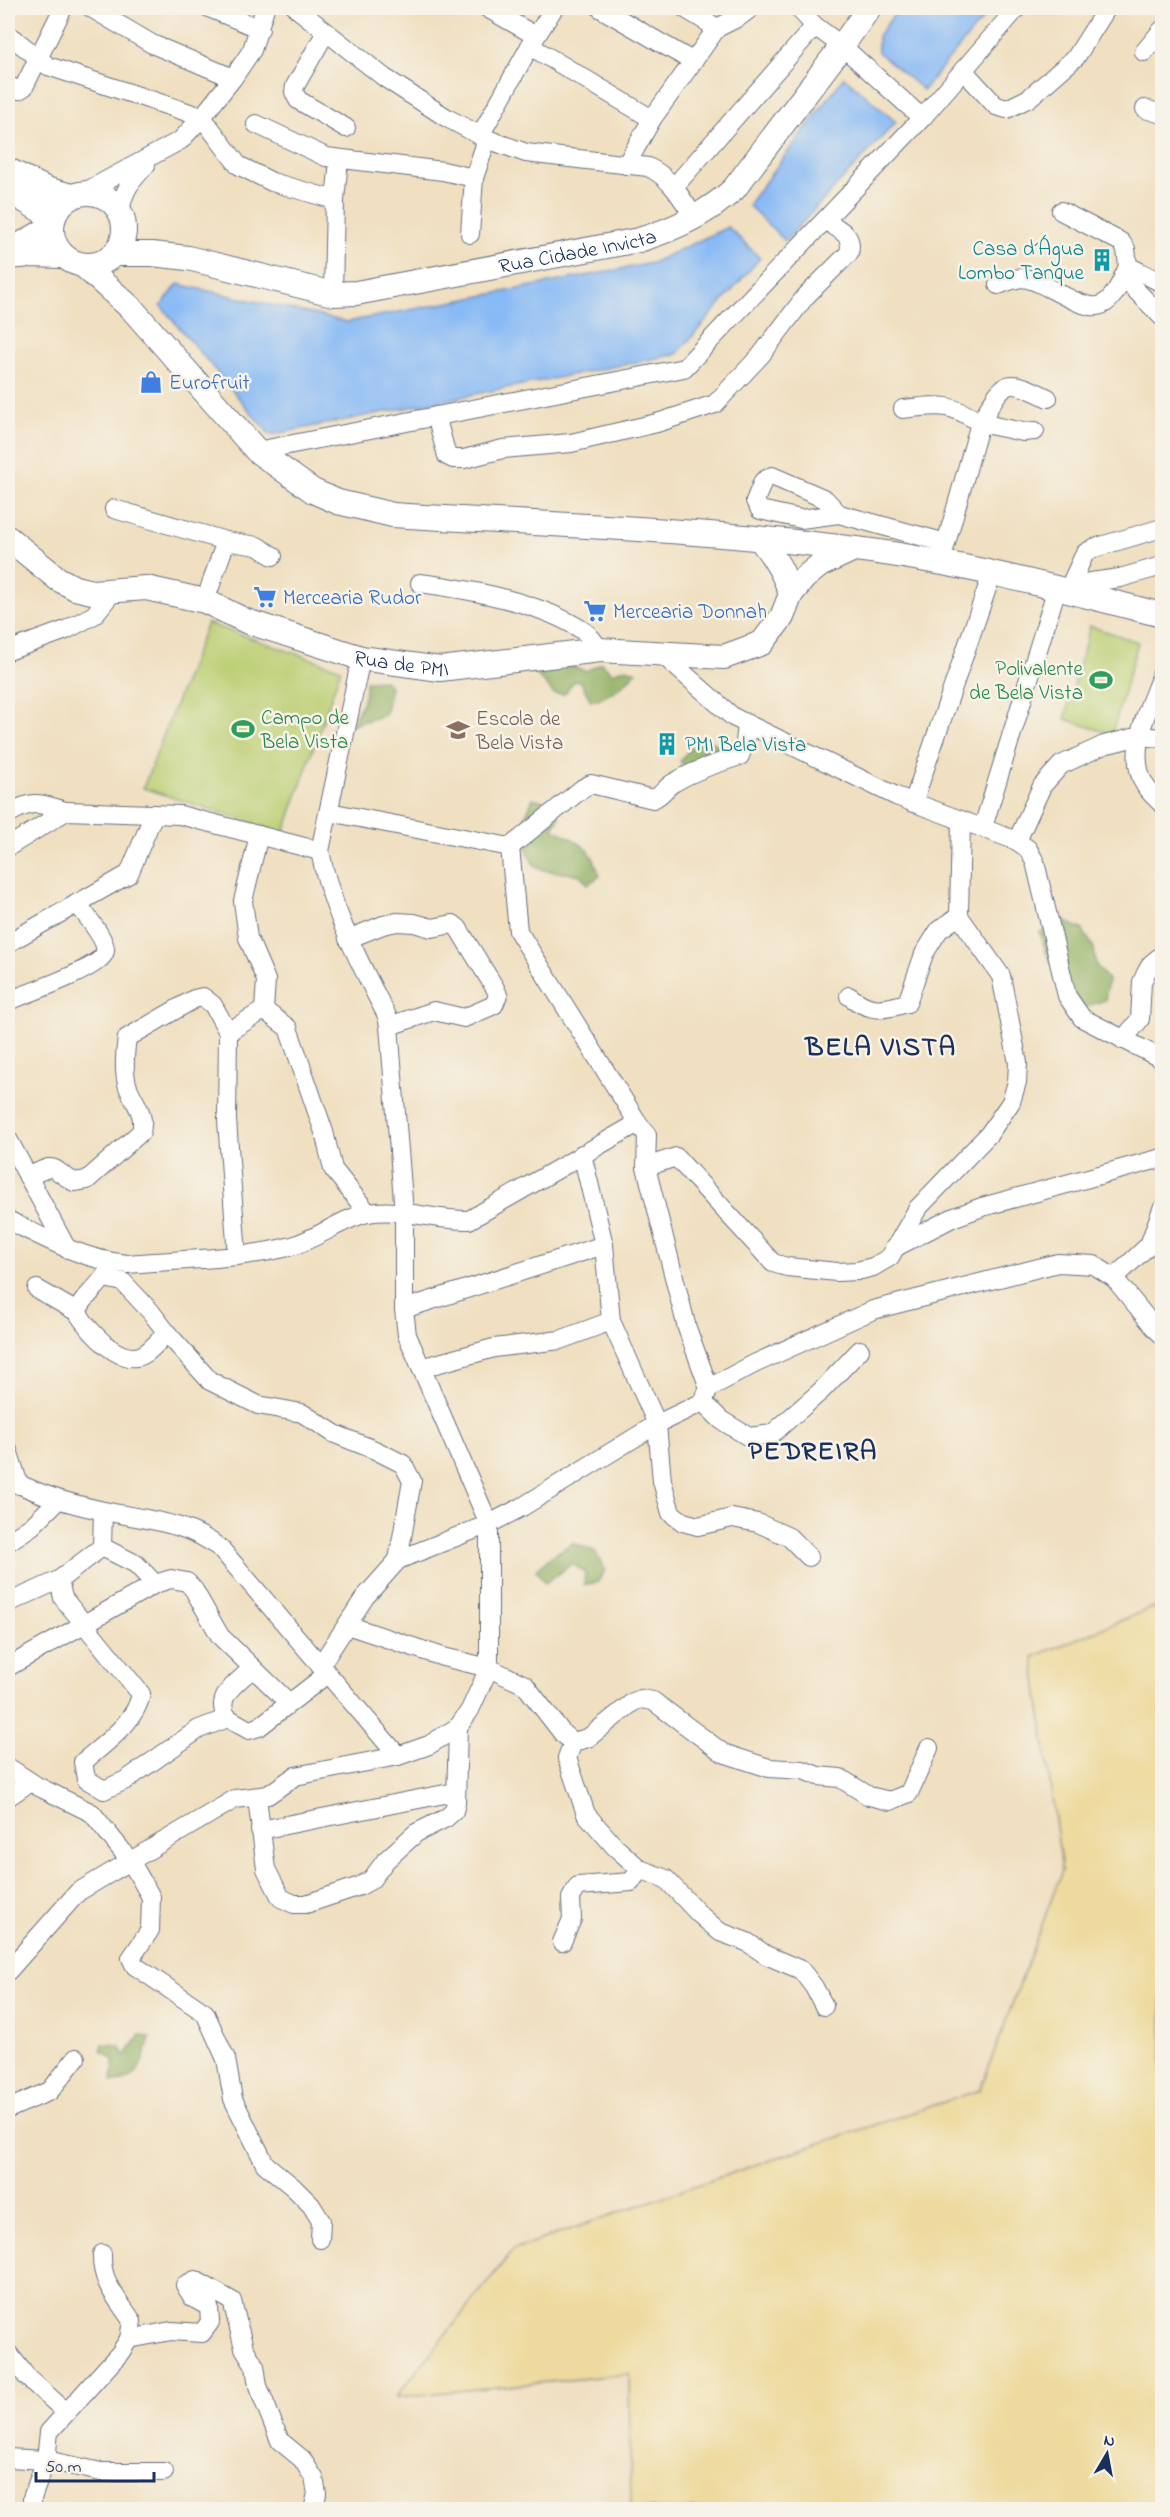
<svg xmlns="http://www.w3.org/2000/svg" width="1170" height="2517" font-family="'Indie Flower',sans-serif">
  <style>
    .green { fill: #bace71; stroke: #6a7e68; stroke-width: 1.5 }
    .forest { fill: #93b163; stroke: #577060; stroke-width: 1.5 }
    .sand { fill: #eeda9e; stroke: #84847e; stroke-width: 1.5 }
    .water { fill: #88baf5; stroke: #5274aa; stroke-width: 1.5 }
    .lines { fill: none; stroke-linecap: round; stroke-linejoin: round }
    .street-casing { stroke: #666d80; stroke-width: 20 }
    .secondary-casing { stroke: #666d80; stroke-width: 26 }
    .street { stroke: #fff; stroke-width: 18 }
    .secondary { stroke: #fff; stroke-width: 24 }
    .labels { text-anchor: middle; stroke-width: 5; stroke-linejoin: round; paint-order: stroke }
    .culture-label { font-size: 21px; fill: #0d838f; stroke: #f7f3e8; text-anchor: end }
    .street-label { font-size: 21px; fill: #1b2f5e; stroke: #f7f3e8 }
    .shop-label { font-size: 21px; fill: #366cbe; stroke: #f7f3e8; text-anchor: start }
    .leisure-label { font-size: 21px; fill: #27864d; stroke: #f7f3e8; text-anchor: end }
    .education-label { font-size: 21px; fill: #785e54; stroke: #f7f3e8; text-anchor: start }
    .district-label { font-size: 27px; font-weight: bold; letter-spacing: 1.5px; fill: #1b2f5e; stroke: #f7f3e8 }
  </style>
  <rect width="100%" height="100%" fill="#f7f3e8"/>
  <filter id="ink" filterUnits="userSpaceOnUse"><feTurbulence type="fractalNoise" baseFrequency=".0167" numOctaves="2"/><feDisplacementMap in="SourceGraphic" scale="12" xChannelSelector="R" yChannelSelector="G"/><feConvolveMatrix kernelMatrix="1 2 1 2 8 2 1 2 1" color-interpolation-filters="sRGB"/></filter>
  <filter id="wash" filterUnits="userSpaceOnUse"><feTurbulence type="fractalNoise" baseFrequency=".008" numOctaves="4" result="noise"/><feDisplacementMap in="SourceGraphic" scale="24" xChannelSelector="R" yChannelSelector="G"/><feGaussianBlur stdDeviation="1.35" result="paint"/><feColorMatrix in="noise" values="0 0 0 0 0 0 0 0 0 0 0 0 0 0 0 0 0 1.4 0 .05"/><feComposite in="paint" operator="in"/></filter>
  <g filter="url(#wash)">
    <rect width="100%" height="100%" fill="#f0dfc0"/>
    <!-- green -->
    <g class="green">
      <polygon points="207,623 341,669 284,833 143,788"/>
      <polygon points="1090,626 1138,642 1112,734 1065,719"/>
    </g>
    <!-- forest -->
    <g class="forest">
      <path d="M602 663 612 673 627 668 636 672C624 685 609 698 591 701L580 681H574L564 694H554L531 668 569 666 586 671Z"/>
      <polygon points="385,680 391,688 385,715 352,725 364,698 366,681"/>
      <polygon points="708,739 725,750 724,761 701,776 680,762 689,749"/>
      <path d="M533 798 550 803 557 807 559 818 553 828C563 835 584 843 590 853 595 859 597 869 600 876L588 884 580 875C533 867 537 880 520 830Z"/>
      <polygon points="1057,918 1082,929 1094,948 1096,965 1108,980 1105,1000 1085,1007 1074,1005 1047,954 1040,933"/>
      <polygon points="572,1543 595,1551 605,1570 598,1582 584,1585 585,1572 572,1564 545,1583 536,1570 550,1557"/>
      <path d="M140 2035 150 2038C144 2059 138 2086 112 2081L114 2059 101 2051 103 2044 119 2046 125 2056Z"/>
    </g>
    <!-- sand -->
    <polygon class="sand" points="1154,1607 1162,1623 1162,2509 631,2509 629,2374 396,2397 514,2249 752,2166 980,2090 1062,1871 1033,1657"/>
    <!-- water -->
    <g class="water">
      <polygon points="899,8 992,8 923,90 878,52 878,36"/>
      <polygon points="844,77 896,122 785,241 748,205"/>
      <polygon points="728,227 760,258 677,354 270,435 161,306 178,284 347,322 652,263"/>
    </g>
  </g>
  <g filter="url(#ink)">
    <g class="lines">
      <!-- street casing -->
      <g class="street-casing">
        <g id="street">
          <polyline points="91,8 152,44 233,78"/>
          <polyline points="209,8 260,29"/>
          <path d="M296 8 385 78 447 118 487 139 526 153 648 167C670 177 681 197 694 217"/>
          <polyline points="487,8 536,36"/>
          <polyline points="600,8 692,61"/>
          <polyline points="717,28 739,17 751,8"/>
          <polyline points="326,32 295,86 294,92 298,100 346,128"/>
          <polyline points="8,34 48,66 202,117 238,165 272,182 335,200 333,294"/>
          <polyline points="530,46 652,119"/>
          <polyline points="1144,52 1162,30"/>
          <polyline points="963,70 996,106 1007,109 1029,98 1076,57 1107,8"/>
          <polyline points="8,86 19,90 24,87 63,8"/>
          <polyline points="1145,109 1162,114"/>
          <polyline points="922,118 1017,8"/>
          <polyline points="256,124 326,157 443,171 474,178"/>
          <polyline points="480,136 530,46 554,8"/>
          <polyline points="626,165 652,119 717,28 684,8"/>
          <polyline points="674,187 815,26"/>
          <polyline points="83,193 181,140 202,117 233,78 252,50 265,8"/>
          <polyline points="335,200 339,160"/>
          <polyline points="1061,211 1121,242 1126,249 1128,266 1162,283"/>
          <path d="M120 213C123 190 131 181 146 165"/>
          <polyline points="470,234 474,178 487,139"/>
          <polyline points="1123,277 1162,317"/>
          <path d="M998 285C1005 283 1013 279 1021 278 1030 278 1039 283 1047 287 1092 310 1106 322 1128 266"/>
          <path d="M903 409C940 405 949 402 980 423L943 554"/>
          <path d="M436 416 447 456 453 459H464L503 449 571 443 657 423 715 404 761 355 805 297 849 253C854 234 839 230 825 220"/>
          <path d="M1035 431 1023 432 980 423C1004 382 1003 375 1048 398"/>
          <polyline points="257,451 684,368 922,118 842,46 815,26 798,8"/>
          <polyline points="114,509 226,541 257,546 273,556"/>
          <polyline points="839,514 825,499 772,476 763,481 755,501 760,510 801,519 839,514 946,543"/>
          <path d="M420 583C472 590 541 602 585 632 591 637 596 644 600 650"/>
          <polyline points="1069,585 1120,578 1162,566"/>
          <polyline points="1068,590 1085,553 1094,548 1162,528"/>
          <polyline points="205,601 226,541"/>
          <polyline points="8,651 66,630 94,615 115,589"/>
          <polyline points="664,656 733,717 896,796 1017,841 1028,849 1035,862 1067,996 1082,1018 1162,1059"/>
          <path d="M1162 673C1150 706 1124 753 1146 787 1150 793 1157 799 1162 804"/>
          <polyline points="913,803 993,571"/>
          <polyline points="329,812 510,847 518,931 638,1123"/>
          <path d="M8 814C33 799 39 803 66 811"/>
          <polyline points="983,827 1057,588"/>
          <polyline points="1017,841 1042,786 1061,765 1104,745 1140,736 1162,738"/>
          <polyline points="8,847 66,811 180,815 320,851"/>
          <path d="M510 847 583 788 591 784 653 799C663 795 666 786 675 782 695 770 718 763 740 756L745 743 747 724"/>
          <polyline points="348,939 383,925 397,922 414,923 432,928 453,924 458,928 495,988 498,995 494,1005 464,1018 434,1011 389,1026"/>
          <polyline points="8,943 129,874 154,814"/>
          <path d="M849 996C871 1013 882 1010 907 1003L924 954 939 930 959 916"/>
          <path d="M8 1001C25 994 103 968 105 951 107 940 84 913 77 903"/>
          <polyline points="264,1010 288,1028 324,1132 333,1169 368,1213"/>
          <polyline points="228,1032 227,1120 237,1256"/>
          <polyline points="1123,1040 1140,1019 1142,982 1146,973 1151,964 1162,955"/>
          <polyline points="8,1139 67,1249"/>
          <polyline points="582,1154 604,1245 611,1321 657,1424 662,1481 671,1513 683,1522 698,1526 732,1518 758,1523 789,1537 809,1557"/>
          <path d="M28 1177C58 1162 48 1167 74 1182L87 1180 141 1132C146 1113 134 1103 128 1087 123 1073 125 1052 127 1038L194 999 203 997 213 1005 228 1032 264 1010 266 980 248 938 243 901 259 835"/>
          <path d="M8 1220C46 1239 84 1260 127 1264 182 1259 239 1260 292 1246 316 1239 346 1217 368 1213 401 1207 436 1221 469 1220L638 1123 647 1135 646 1167"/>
          <polyline points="894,1248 952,1218 982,1207 1162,1158"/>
          <path d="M109 1268C102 1286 84 1294 77 1312 89 1330 121 1370 146 1353 154 1347 160 1339 167 1333"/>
          <polyline points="105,1278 123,1282 151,1312 167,1333 210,1381 258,1405 302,1413 335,1434 375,1450 403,1464 412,1481 398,1560"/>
          <polyline points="1114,1278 1149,1245 1162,1209"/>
          <polyline points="37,1289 77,1312"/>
          <polyline points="404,1309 604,1245"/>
          <polyline points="421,1368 494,1348 560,1340 611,1321"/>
          <polyline points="709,1388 754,1364 873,1310 1058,1263 1094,1265 1114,1278 1154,1327 1162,1335"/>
          <polyline points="703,1402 721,1420 749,1437 772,1434 821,1391 860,1350"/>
          <polyline points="8,1450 19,1485"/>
          <path d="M8 1478C37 1495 71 1504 104 1511 146 1520 186 1521 221 1549L398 1756"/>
          <polyline points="8,1542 32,1526 58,1500"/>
          <polyline points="102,1547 136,1564 155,1584"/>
          <polyline points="8,1603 59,1580"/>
          <polyline points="347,1625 443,1657 489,1668 525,1685 563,1734 573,1742 588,1738 633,1702 641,1699 653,1701 723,1753 769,1768 803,1770 818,1776 840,1778 869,1796 890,1801 909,1793 929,1748"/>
          <polyline points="320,1666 365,1597 398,1560 489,1524 522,1507 657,1424 703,1402 709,1388 687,1328 646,1167 676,1157 773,1263 787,1267 837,1272 857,1271 873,1267 890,1257 918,1208 989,1134 1011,1102 1017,1082 1018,1063 1001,976 959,916 961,820"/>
          <polyline points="8,1667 155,1584 171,1579 187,1582 194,1590 220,1636 288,1702"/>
          <path d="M228 1718C212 1698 239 1681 253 1668"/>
          <polyline points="573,1742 567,1758 586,1814 615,1847 640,1869 666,1879 699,1914 720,1932 747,1942 766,1955 801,1970 814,1987 824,2006"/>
          <polyline points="8,1767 37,1786 92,1813 131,1862 151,1897 150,1930 131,1958 135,1966 205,2013 226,2059 233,2099 265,2164 293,2187 311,2205 321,2221 320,2239"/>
          <path d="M86 1779 83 1762C105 1743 136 1722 141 1694L63 1598 59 1580 102 1547 103 1511"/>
          <polyline points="86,1779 104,1790 126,1780 199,1729 228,1718 249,1730 259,1727 327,1674"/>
          <polyline points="8,1797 30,1782"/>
          <polyline points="257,1798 266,1869 281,1898 294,1904 306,1904 360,1886 371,1880 386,1860 416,1833 446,1818 454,1811 456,1803 458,1727"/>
          <polyline points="260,1830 455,1792"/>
          <polyline points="562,1942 572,1919 571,1898 578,1886 631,1882 640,1869"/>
          <path d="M8 1971 78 1892 235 1799 268 1795 295 1776 398 1756 429 1745 458 1727 470 1710 489 1668V1524L407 1335 404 1309V1213L389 1026 387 1016C360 963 331 910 320 851L361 658"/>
          <polyline points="8,2109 50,2091 76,2058"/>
          <polyline points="129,2339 171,2331 202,2333 210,2322 209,2307 193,2298 185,2285 195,2280 232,2301 244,2348 255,2366 258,2386 280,2441 302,2459 314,2478 317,2494 313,2510"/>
          <polyline points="8,2353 27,2377 66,2412"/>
          <polyline points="8,2458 46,2460 101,2472 164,2472"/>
          <path d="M32 2510V2498L46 2460 49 2432 120 2353 129 2339 132 2321C117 2298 101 2283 102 2254"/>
        </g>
      </g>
      <!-- secondary casing -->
      <g class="secondary-casing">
        <g id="secondary">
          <polyline points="8,170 46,189 72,196"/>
          <polyline points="8,190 53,218"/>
          <circle cx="88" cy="229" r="36"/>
          <polyline points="8,252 51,227"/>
          <path id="s1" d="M115 254H152L188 258 333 294 356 293 639 240C672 230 708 213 734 189L842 46 869 8"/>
          <polyline points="8,257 31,255 62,256"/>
          <path d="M84 266 132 309 257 451 313 491 338 502 393 515C547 525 703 529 856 549 960 562 1061 589 1162 615"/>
          <path id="s2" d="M8 538 58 579 75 588 92 592 146 588 205 601 246 621 361 658 440 669 600 650 724 657 762 643 782 617 791 594 804 578 820 565 854 549"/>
          <path d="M760 539C774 556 784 572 791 594"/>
        </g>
      </g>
      <!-- street -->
      <use href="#street" class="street"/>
      <!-- secondary -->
      <use href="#secondary" class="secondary"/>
    </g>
  </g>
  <!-- icons -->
  <defs>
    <g id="building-bare" transform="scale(1.8)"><path d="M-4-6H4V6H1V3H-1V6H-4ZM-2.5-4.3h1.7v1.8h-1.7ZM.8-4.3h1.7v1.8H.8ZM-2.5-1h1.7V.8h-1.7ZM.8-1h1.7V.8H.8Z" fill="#0f9aa8" stroke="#f7f3e8" stroke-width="2.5" paint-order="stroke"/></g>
    <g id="shop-bare" transform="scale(1.8)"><path d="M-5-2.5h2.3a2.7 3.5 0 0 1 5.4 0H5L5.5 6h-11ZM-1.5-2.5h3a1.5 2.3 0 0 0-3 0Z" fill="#3f7fe0" stroke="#f7f3e8" stroke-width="2.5" paint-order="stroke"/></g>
    <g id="supermarket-bare" transform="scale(1.8)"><path d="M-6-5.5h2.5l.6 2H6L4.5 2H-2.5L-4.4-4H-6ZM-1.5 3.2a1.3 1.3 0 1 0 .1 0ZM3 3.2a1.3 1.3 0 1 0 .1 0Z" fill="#3f7fe0" stroke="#f7f3e8" stroke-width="2.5" paint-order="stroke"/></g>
    <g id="stadium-bare" transform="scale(1.8)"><path d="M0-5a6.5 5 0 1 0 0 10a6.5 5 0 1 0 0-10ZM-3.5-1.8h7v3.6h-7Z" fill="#2e9e5b" stroke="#f7f3e8" stroke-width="2.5" paint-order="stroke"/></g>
    <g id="school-bare" transform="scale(1.8)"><path d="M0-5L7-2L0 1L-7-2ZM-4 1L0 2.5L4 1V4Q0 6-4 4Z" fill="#8d6e63" stroke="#f7f3e8" stroke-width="2.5" paint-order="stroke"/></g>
  </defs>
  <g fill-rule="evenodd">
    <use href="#building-bare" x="1102" y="260"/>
    <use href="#shop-bare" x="151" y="382"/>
    <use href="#supermarket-bare" x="265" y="597"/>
    <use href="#supermarket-bare" x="595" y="611"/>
    <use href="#stadium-bare" x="1101" y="680"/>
    <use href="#stadium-bare" x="243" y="729"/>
    <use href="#school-bare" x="458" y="730"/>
    <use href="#building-bare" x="667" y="744"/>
  </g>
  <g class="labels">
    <!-- culture labels -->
    <g class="culture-label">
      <text x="1084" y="255">Casa d´Água<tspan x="1084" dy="24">Lombo Tanque</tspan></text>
      <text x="685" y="751" text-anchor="start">PMI Bela Vista</text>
    </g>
    <!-- street labels -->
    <g class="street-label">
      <text dy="7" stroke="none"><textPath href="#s1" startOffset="471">Rua Cidade Invicta</textPath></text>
      <text dy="7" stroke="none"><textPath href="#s2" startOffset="423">Rua de PMI</textPath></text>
    </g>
    <!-- shop labels -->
    <g class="shop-label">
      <text x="169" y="389">Eurofruit</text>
      <text x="283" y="604">Mercearia Rudor</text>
      <text x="613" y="618">Mercearia Donnah</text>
    </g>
    <!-- leisure labels -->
    <g class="leisure-label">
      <text x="1083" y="675">Polivalente<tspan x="1083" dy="24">de Bela Vista</tspan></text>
      <text x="261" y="724" text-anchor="start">Campo de<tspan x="261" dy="24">Bela Vista</tspan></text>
    </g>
    <!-- education labels -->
    <g class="education-label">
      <text x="476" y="725">Escola de<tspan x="476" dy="24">Bela Vista</tspan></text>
    </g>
    <!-- district labels -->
    <g class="district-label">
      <text x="881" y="1055">BELA VISTA</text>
      <text x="813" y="1459">PEDREIRA</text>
    </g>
  </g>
  <!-- margin -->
  <rect width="1170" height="2517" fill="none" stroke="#f7f3e8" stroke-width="30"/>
  <!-- north arrow -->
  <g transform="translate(1107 2454) rotate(10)" stroke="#f7f3e8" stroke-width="4.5" paint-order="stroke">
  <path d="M0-4.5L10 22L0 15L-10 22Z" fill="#1b2f5e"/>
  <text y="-9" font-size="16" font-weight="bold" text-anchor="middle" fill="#1b2f5e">N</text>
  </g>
  <!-- scale -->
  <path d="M36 2472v9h118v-9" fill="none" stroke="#1b2f5e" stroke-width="3"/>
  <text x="45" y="2472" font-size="18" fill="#1b2f5e" stroke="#f7f3e8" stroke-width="4.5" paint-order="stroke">50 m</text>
</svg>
